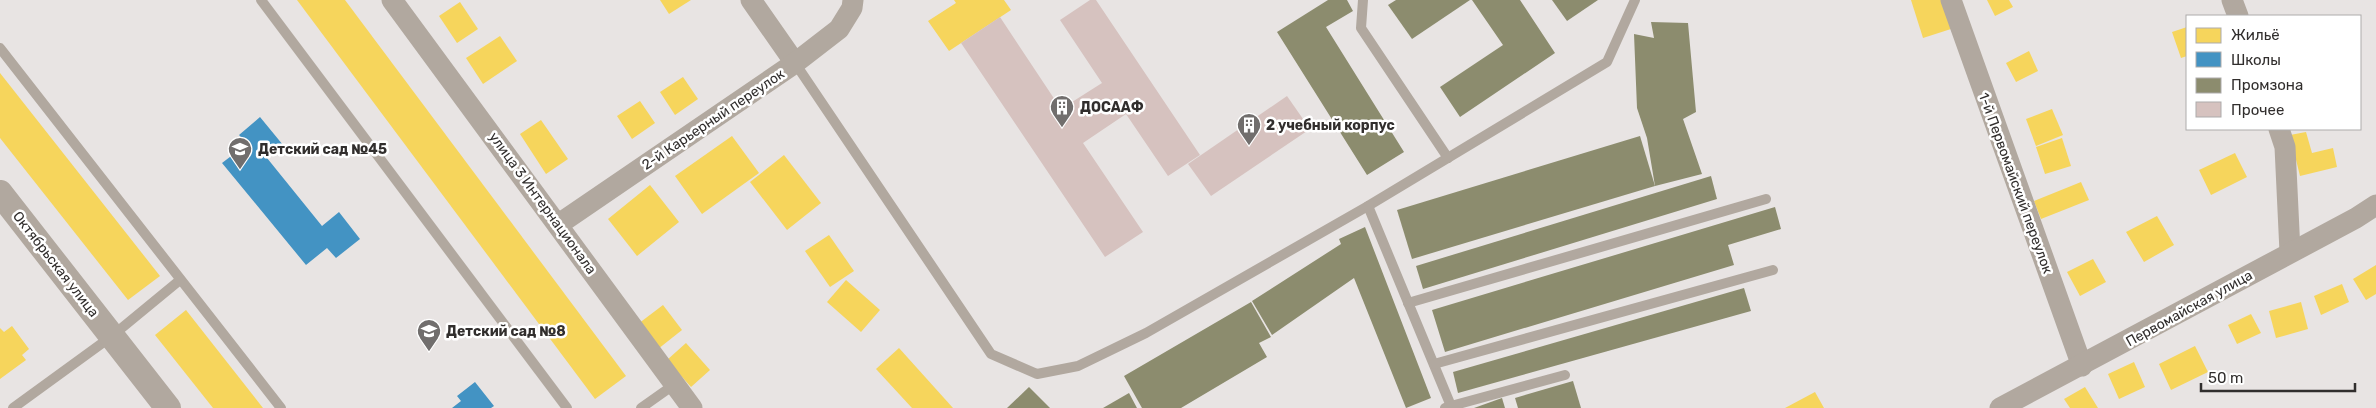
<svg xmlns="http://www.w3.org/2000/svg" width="2376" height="408" font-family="Rubik,sans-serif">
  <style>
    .homes { fill: #f6d55c }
    .schools { fill: #4393c3 }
    .industry { fill: #8c8c6e }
    .building { fill: #d6c2bf }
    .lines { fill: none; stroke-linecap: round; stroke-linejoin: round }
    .service { stroke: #b1a89f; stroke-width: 10 }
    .minor { stroke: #b1a89f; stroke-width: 21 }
    .tertiary { stroke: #b1a89f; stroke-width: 26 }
    .labels { text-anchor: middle; stroke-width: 5; stroke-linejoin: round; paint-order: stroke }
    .poi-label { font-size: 14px; font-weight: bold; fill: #312e2d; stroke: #fff; text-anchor: start }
    .street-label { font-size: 14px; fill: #312e2d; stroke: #fff }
  </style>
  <rect width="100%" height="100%" fill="#e8e4e3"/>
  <!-- homes -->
  <g class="homes">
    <polygon points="297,0 345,0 626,376 595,399"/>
    <polygon points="660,0 691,0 669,14"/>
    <polygon points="954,0 1004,0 1011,10 949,51 928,21 956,3"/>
    <polygon points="1911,0 1942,0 1951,29 1923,38"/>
    <polygon points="1987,0 2009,0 2013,7 1995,16"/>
    <polygon points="460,2 478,29 457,43 439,16"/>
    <polygon points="2187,27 2187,56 2181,58 2172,32"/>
    <polygon points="500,36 517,61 483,84 466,58"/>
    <polygon points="2029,51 2038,71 2016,82 2006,63"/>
    <polygon points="0,73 160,276 128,300 0,138"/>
    <polygon points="683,77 698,99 675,115 660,92"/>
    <polygon points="640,101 655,123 632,139 617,116"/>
    <polygon points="2052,109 2063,135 2036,146 2026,119"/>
    <polygon points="541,120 568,159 546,174 520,134"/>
    <polygon points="2306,132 2312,153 2333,148 2337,167 2300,176 2290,135"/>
    <polygon points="732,136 759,173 702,214 675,176"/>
    <polygon points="2062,138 2071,166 2045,174 2036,147"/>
    <polygon points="2235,153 2247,177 2211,195 2199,170"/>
    <polygon points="784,155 821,203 787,230 750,182"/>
    <polygon points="2081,182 2089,200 2041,219 2034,201"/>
    <polygon points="650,185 679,222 637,256 608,219"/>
    <polygon points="2157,216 2174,245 2144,262 2126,232"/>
    <polygon points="829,235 854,271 830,287 805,251"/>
    <polygon points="2093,259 2106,282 2080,296 2067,272"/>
    <polygon points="2376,265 2376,294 2366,300 2353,279"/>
    <polygon points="846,280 880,310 861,332 827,302"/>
    <polygon points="2342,284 2349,302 2321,315 2314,296"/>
    <polygon points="2301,302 2308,329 2276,338 2269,311"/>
    <polygon points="663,305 682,330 658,349 638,324"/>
    <polygon points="186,310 263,408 213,408 155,335"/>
    <polygon points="2251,314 2261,333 2237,344 2228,325"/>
    <polygon points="12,326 29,349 22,355 26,360 0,379 0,328 4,332"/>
    <polygon points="686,343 710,370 691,387 667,360"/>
    <polygon points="2195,346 2208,372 2171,390 2159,364"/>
    <polygon points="899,348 953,408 912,408 876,369"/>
    <polygon points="2134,362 2145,387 2119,399 2108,374"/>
    <polygon points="2085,387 2098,408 2070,408 2064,399"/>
    <polygon points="1815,392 1824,408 1785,408"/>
  </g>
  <!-- schools -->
  <g class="schools">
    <polygon points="260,117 283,145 267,158 322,226 339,212 360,239 336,258 327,248 306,265 222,163 247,144 239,135"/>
    <polygon points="475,382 494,406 491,408 452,408 461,401 457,396"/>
  </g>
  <!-- industry -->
  <g class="industry">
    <polygon points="1328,0 1347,0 1353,11 1326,27 1404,152 1367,175 1277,32"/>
    <polygon points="1396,0 1470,0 1412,39 1388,5"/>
    <polygon points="1472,0 1520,0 1555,53 1460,117 1440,87 1503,45"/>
    <polygon points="1552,0 1598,0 1567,21"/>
    <polygon points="1651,22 1688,23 1696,112 1683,119 1702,174 1655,186 1647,138 1637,108 1634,34 1654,38"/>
    <polygon points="1640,136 1655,186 1412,259 1397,210"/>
    <polygon points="1711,176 1717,199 1423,289 1416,266"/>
    <polygon points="1775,207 1781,229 1728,245 1734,265 1445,352 1432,310"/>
    <polygon points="1365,227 1431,398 1406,408 1354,278 1272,335 1252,301 1341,244 1339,239"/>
    <polygon points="1744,288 1751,311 1458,393 1453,372"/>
    <polygon points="1251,302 1271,337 1259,343 1267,357 1181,408 1142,408 1124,376"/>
    <polygon points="1573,381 1581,408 1518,408 1515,398"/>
    <polygon points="1029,387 1050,408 1007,408"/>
    <polygon points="1129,393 1137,408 1103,408"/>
    <polygon points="1502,398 1505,408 1474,408"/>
  </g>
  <!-- building -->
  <g class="building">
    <polygon points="1090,0 1096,0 1200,155 1168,176 1126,114 1083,143 1143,232 1105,257 961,43 1000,17 1061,109 1102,83 1060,20"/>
    <polygon points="1287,96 1310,129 1211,196 1188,164"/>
  </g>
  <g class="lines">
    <!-- service -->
    <g class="service">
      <polyline points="261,0 567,408"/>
      <polyline points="1363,0 1361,28 1448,158"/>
      <polyline points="0,48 281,408"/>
      <polyline points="795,63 991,354 1037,374 1078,366 1146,333 1368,206 1607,62 1635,0"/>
      <polyline points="1368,206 1451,406 1445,408"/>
      <polyline points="1408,303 1766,199"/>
      <polyline points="1434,364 1773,270"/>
      <polyline points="1451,406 1565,375"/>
      <polyline points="13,408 112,336 180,280"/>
      <polyline points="641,408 675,384"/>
    </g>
    <!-- minor -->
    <g class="minor">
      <polyline points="392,0 692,408"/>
      <polyline points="751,0 795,63"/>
      <polyline points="1951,0 2082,366"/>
      <polyline points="2232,0 2238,16"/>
      <polyline points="2279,129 2285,147 2290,252"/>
      <polyline points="559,224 795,63 839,29 852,8 853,0"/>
      <polyline points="2000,408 2356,218 2376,205"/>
    </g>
    <!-- tertiary -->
    <polyline class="tertiary" points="0,193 168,408"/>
  </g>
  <!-- icons -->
  <defs>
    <g id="building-pin" transform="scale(1.25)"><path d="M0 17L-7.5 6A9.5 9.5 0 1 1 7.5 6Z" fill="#716e6d" stroke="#fff"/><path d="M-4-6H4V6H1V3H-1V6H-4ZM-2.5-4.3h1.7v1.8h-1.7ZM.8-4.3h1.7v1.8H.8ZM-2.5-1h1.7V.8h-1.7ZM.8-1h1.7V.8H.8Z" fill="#fff"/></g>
    <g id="school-pin" transform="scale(1.25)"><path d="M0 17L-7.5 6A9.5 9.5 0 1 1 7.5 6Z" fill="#716e6d" stroke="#fff"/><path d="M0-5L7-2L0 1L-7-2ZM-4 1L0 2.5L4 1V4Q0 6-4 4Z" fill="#fff"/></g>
  </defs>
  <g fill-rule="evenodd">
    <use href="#building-pin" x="1062" y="107"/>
    <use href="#building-pin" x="1249" y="125"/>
    <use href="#school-pin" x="240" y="149"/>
    <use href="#school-pin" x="429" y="331"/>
  </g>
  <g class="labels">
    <!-- poi labels -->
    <g class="poi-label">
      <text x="1080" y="112">ДОСААФ</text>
      <text x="1266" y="130">2 учебный корпус</text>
      <text x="258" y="154">Детский сад №45</text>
      <text x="446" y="336">Детский сад №8</text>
    </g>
    <!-- street labels -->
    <g class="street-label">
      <text transform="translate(713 119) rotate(-34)" y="5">2-й Карьерный переулок</text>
      <text transform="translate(2016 183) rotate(70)" y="5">1-й Первомайский переулок</text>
      <text transform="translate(543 203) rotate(54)" y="5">улица 3 Интернационала</text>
      <text transform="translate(56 264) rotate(52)" y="5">Октябрьская улица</text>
      <text transform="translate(2189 308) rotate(-29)" y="5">Первомайская улица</text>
    </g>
  </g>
  <!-- legend -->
  <rect x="2186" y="15" width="175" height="115" fill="#ffffff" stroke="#adabab"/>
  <rect x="2196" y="28" width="25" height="15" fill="#f6d55c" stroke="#adabab"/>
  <text x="2231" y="40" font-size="15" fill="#312e2d">Жильё</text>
  <rect x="2196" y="52" width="25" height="15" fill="#4393c3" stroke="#adabab"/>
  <text x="2231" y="65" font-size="15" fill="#312e2d">Школы</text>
  <rect x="2196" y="78" width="25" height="15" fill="#8c8c6e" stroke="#adabab"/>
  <text x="2231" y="90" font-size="15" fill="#312e2d">Промзона</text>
  <rect x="2196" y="102" width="25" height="15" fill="#d6c2bf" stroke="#adabab"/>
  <text x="2231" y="115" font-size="15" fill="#312e2d">Прочее</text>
  <!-- scale -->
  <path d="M2201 383v8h154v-8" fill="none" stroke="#312e2d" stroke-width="2.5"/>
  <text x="2208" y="383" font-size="15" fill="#312e2d" stroke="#ffffff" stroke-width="4" paint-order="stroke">50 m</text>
</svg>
